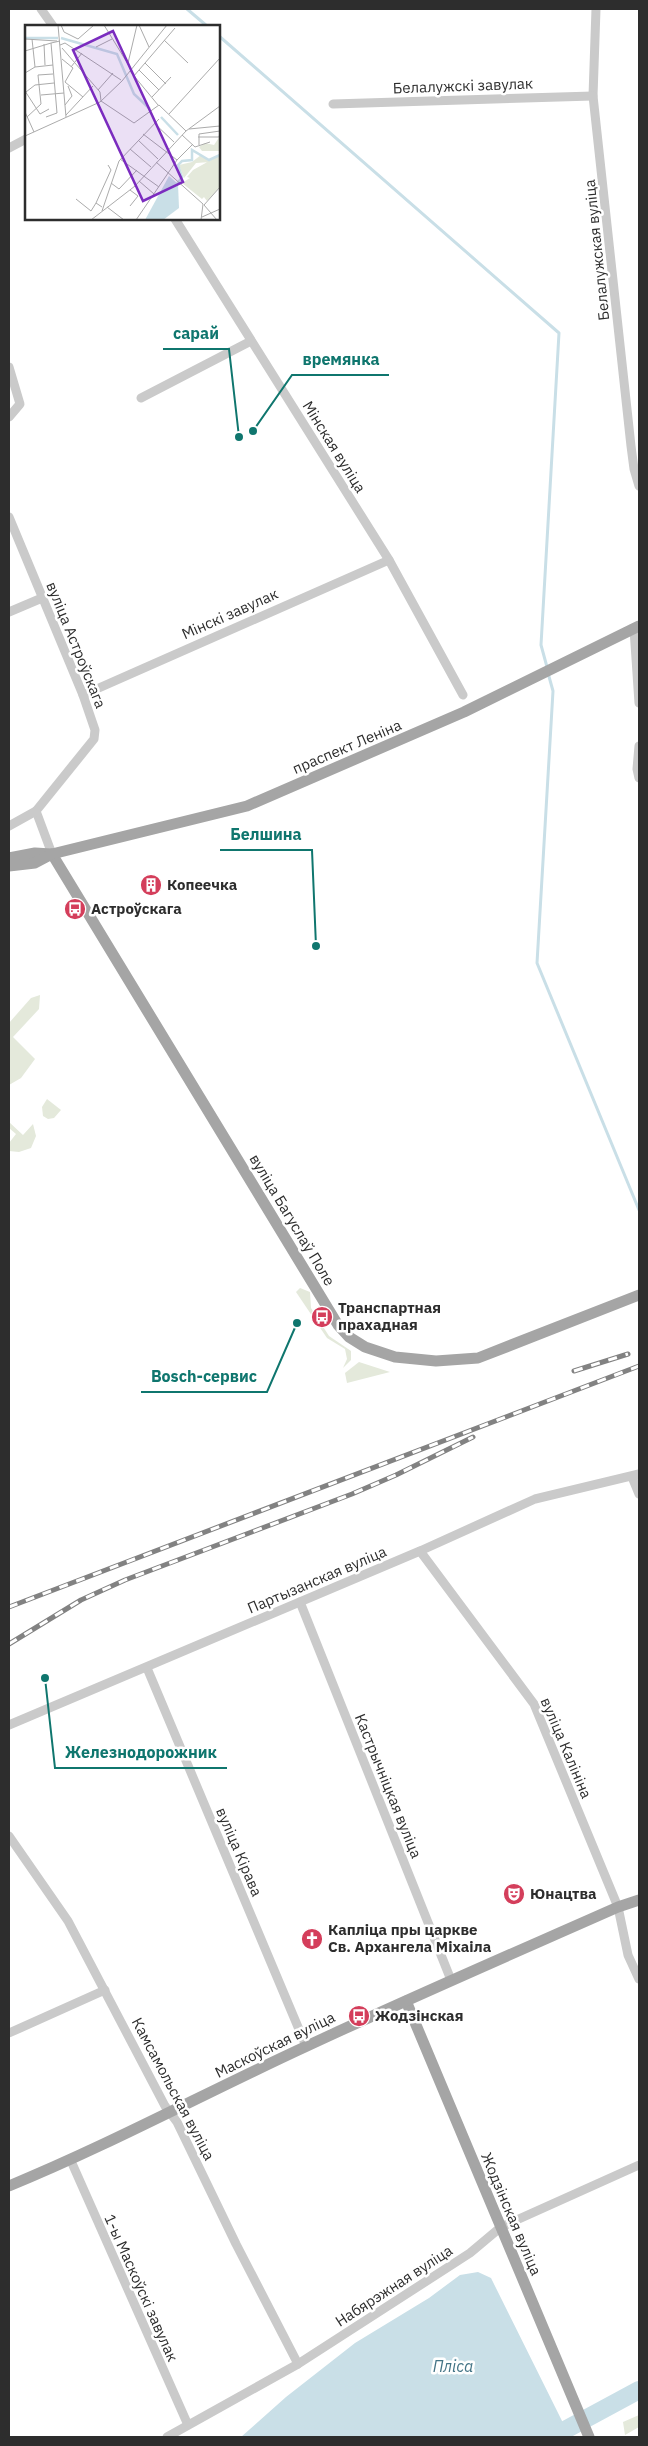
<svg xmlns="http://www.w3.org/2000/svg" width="648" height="2446" font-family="'IBM Plex Sans',sans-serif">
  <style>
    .green { fill: #e4e9db }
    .water { fill: #c9dfe7 }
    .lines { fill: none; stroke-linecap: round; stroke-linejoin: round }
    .stream { stroke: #c9dfe7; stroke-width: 3 }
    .river { stroke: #c9dfe7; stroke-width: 18 }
    .minor { stroke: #cacaca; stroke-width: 9 }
    .major { stroke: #a5a5a5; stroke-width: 11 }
    .rail-casing { stroke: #828282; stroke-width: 5 }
    .rail { stroke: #fff; stroke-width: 3; stroke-dasharray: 9; stroke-linecap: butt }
    .labels { text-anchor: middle; stroke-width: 5; stroke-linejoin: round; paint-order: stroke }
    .street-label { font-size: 15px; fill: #2d2d2d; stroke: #fff }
    .poi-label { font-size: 15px; font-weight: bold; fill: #2d2d2d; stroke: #fff; text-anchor: start }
    .water-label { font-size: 16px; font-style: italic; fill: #437486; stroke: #fff }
    .inset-river { fill: none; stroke: #c9dfe7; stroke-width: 2.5 }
    .inset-road { fill: none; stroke: #ababab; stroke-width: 1 }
    .view { fill: #7b2cbf; fill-opacity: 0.15; stroke: #7b2cbf; stroke-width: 2.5 }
    .inset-edge { fill: none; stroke: #2d2d2d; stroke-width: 2.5 }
    .leader { fill: none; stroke: #0f766e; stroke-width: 2 }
    .callout-dot { fill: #0f766e; stroke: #fff; stroke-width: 2 }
    .callout-label { font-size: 16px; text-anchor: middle; font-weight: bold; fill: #0f766e; stroke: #fff; stroke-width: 5; stroke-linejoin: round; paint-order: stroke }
  </style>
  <rect width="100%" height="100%" fill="#fff"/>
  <!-- green -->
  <g class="green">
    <polygon points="40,995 39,1009 13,1037 35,1059 21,1078 9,1085 9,1023 31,998"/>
    <polygon points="47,1099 61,1110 54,1118 48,1119 43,1116 42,1107"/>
    <polygon points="9,1122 23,1135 33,1124 36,1136 31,1148 19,1152 9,1151 9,1143 16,1134 9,1128"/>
    <polygon points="300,1288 310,1292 311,1308 329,1336 351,1351 351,1360 343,1368 347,1359 345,1349 327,1338 296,1292"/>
    <polygon points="359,1362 390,1372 347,1383 345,1373"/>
    <polygon points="639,2415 639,2427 625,2435 623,2422"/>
  </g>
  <!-- water -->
  <polygon class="water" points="478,2272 491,2278 570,2437 241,2437 286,2397 355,2343 429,2298 460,2275"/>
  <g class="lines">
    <!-- stream -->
    <g class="stream">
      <polyline points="187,9 207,26"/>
      <polyline points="219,36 559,333 541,645 547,667"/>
      <polyline points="548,673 553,691 537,963 639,1210"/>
    </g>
    <!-- river -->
    <polyline class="river" points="552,2437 639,2390"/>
    <!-- minor -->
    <g class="minor">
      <polyline points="41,9 53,26"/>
      <polyline points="596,9 593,96 631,446 634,469 639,486"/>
      <polyline points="333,104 593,96"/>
      <polyline points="9,148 26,139"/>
      <polyline points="175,219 389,560 463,695"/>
      <polyline points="9,367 20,404 9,417"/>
      <polyline points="141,398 251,341"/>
      <polyline points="9,517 83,695 95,730 94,739 36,811 52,854"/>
      <polyline points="9,612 42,598"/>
      <polyline points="634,629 639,703"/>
      <polyline points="83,695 389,560"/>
      <polyline points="639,746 637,769 639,778"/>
      <polyline points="9,826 36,811"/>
      <polyline points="632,1477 639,1494"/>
      <polyline points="420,1551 534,1704 618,1907 628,1955 639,1979"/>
      <polyline points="300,1602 451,1980"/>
      <polyline points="147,1668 306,2046"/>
      <polyline points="9,1725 420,1551 535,1499 639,1474"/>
      <polyline points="9,1836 68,1921 165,2106 177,2122 236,2244 298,2364"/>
      <polyline points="9,2033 105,1990"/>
      <polyline points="71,2161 188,2425"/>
      <polyline points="167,2437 298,2364 470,2253 501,2227 639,2165"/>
    </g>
    <!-- major -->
    <g class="major">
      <polyline points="52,854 338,1325 349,1337 365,1347 395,1357 436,1361 478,1358 639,1295"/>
      <polyline points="9,858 35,853 51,854"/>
      <polyline points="9,866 35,863 52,854 247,806 464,712 639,626"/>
      <polyline points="406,2001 589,2437"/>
      <path d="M9 2186C111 2144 207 2092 307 2046 410 1998 514 1953 618 1907L639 1900"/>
    </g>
    <!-- rail casing -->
    <g class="rail-casing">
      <g id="rail">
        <polyline points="574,1371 628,1354"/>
        <polyline points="9,1607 639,1366"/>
        <polyline points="9,1644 81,1600 125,1580 352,1494 396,1475 473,1437"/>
      </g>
    </g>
    <!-- rail -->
    <use href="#rail" class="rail"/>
  </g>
  <!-- icons -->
  <defs>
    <g id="building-disc" transform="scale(1.125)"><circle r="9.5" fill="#d43e5b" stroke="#fff"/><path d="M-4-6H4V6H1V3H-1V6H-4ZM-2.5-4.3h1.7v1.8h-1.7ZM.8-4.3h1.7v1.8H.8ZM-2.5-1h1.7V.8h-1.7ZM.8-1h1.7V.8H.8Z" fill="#fff"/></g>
    <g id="bus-disc" transform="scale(1.125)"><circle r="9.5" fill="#d43e5b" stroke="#fff"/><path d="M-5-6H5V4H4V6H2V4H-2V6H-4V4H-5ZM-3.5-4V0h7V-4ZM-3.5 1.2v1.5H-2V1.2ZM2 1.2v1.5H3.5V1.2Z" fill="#fff"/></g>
    <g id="theatre-disc" transform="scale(1.125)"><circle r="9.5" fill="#d43e5b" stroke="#fff"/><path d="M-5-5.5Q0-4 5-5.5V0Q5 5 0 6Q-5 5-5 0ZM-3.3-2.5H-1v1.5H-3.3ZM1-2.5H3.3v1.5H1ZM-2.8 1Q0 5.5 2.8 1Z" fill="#fff"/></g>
    <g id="church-disc" transform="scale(1.125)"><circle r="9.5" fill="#d43e5b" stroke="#fff"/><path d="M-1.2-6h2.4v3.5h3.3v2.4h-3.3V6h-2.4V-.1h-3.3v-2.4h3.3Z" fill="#fff"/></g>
  </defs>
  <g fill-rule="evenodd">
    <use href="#building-disc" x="151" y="885"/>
    <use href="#bus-disc" x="75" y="909"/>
    <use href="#bus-disc" x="322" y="1317"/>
    <use href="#theatre-disc" x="514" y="1894"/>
    <use href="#church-disc" x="312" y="1939"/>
    <use href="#bus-disc" x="359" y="2016"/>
  </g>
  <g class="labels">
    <!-- street labels -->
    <g class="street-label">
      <text transform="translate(463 86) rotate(-2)" y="5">Белалужскі завулак</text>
      <text transform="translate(597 250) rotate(-96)" y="5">Белалужская вуліца</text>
      <text transform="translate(334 447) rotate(58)" y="5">Мінская вуліца</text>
      <text transform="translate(230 614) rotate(-24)" y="5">Мінскі завулак</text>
      <text transform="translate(76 645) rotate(68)" y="5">вуліца Астроўскага</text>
      <text transform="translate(347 747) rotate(-23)" y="5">праспект Леніна</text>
      <text transform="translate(292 1220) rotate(59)" y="5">вуліца Багуслаў Поле</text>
      <text transform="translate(317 1580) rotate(-23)" y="5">Партызанская вуліца</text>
      <text transform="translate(566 1748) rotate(67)" y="5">вуліца Калініна</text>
      <text transform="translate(388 1786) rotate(68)" y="5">Кастрычніцкая вуліца</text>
      <text transform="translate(239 1852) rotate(67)" y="5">вуліца Кірава</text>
      <text transform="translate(275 2045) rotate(-26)" y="5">Маскоўская вуліца</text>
      <text transform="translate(173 2089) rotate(62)" y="5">Камсамольская вуліца</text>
      <text transform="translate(511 2214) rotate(67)" y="5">Жодзінская вуліца</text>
      <text transform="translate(394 2286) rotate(-33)" y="5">Набярэжная вуліца</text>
      <text transform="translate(141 2288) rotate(66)" y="5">1-ы Маскоўскі завулак</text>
    </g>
    <!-- poi labels -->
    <g class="poi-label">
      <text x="167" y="890">Копеечка</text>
      <text x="91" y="914">Астроўскага</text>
      <text x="338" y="1313">Транспартная<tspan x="338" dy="17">прахадная</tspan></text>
      <text x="530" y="1899">Юнацтва</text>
      <text x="328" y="1935">Капліца пры царкве<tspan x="328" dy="17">Св. Архангела Міхаіла</tspan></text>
      <text x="375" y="2021">Жодзінская</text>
    </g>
    <!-- water labels -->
    <g class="water-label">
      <text x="453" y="2372">Пліса</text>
    </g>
  </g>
  <!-- overview -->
  <g transform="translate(25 25)">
    <rect width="195" height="195" fill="#fff"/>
    <path d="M195 111V126H177L174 122 180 118 189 120ZM176 130 185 137 171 138 159 153 154 140 167 137ZM195 130V162L182 176 179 172 177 174 157 158 165 153 162 152 168 145Z" fill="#e4e9db"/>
    <path d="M144 151 153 159 154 183 138 195H120Z" fill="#c9dfe7"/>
    <path class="inset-river" d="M1 13H33M36 13 92 29 109 69 125 84M136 92 153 110M152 159 157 152 153 140 157 136 167 135V125L184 135 195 130"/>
    <path class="inset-road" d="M33 0 41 92M36 0 39 7 53 14 69 0M79 0 106 44M114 0 124 22M0 14 32 16M7 14 10 42M139 15 163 38M19 19 20 40M35 20 40 18 96 55M71 22 87 14M37 23 75 67 76 76M0 26 26 18M37 34 48 43 40 57M103 38 112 0M120 38 141 59M46 42 57 28M114 45 134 65M105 46 133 80M0 48 10 42 28 40M108 52 150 3M40 57 58 72M73 65 88 48M0 66 15 89 24 84M1 67 10 60 29 58M16 70 39 68M127 72 146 52M40 80 47 71 43 61M0 87 9 107M144 89 195 33M41 90 68 61M2 92 16 79 13 50 28 49M21 92 32 88 26 18 35 16M129 98 149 117M164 104 195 101M161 106 195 81M118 109 152 135M157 110 170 122 185 117M0 111 75 77 97 56 142 0M173 112H194L195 108M113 115 133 134M174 120V109L195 106M105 124 126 142M95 134 134 162M131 137 178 179 176 195M114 156 129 169M86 158 94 164 112 145M51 174 66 186 71 178 77 182M71 178 86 145 83 140M179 180 195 162M179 180 192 195M105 181 113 171 105 165M82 182 99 195M77 186 94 136 134 94M177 192 195 184M66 195 110 161 161 106 134 80 109 98 76 76M111 195 152 135 168 119"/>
    <path class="view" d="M88 6 158 157 118 176 48 25Z"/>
    <rect width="195" height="195" class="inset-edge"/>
  </g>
  <!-- callouts -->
  <path class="leader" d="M239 437L229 349H163M253 431L292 375H389M316 946L312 850H220M297 1323L267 1392H141M45 1678L55 1768H227"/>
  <g class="callout-dot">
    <circle cx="239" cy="437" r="5"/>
    <circle cx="253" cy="431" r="5"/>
    <circle cx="316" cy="946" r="5"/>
    <circle cx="297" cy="1323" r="5"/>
    <circle cx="45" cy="1678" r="5"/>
  </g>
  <g class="callout-label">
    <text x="196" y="339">сарай</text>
    <text x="341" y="365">времянка</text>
    <text x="266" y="840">Белшина</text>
    <text x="204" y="1382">Bosch-сервис</text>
    <text x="141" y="1758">Железнодорожник</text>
  </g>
  <!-- border -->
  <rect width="648" height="2446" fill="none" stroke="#2d2d2d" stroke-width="20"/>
</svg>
